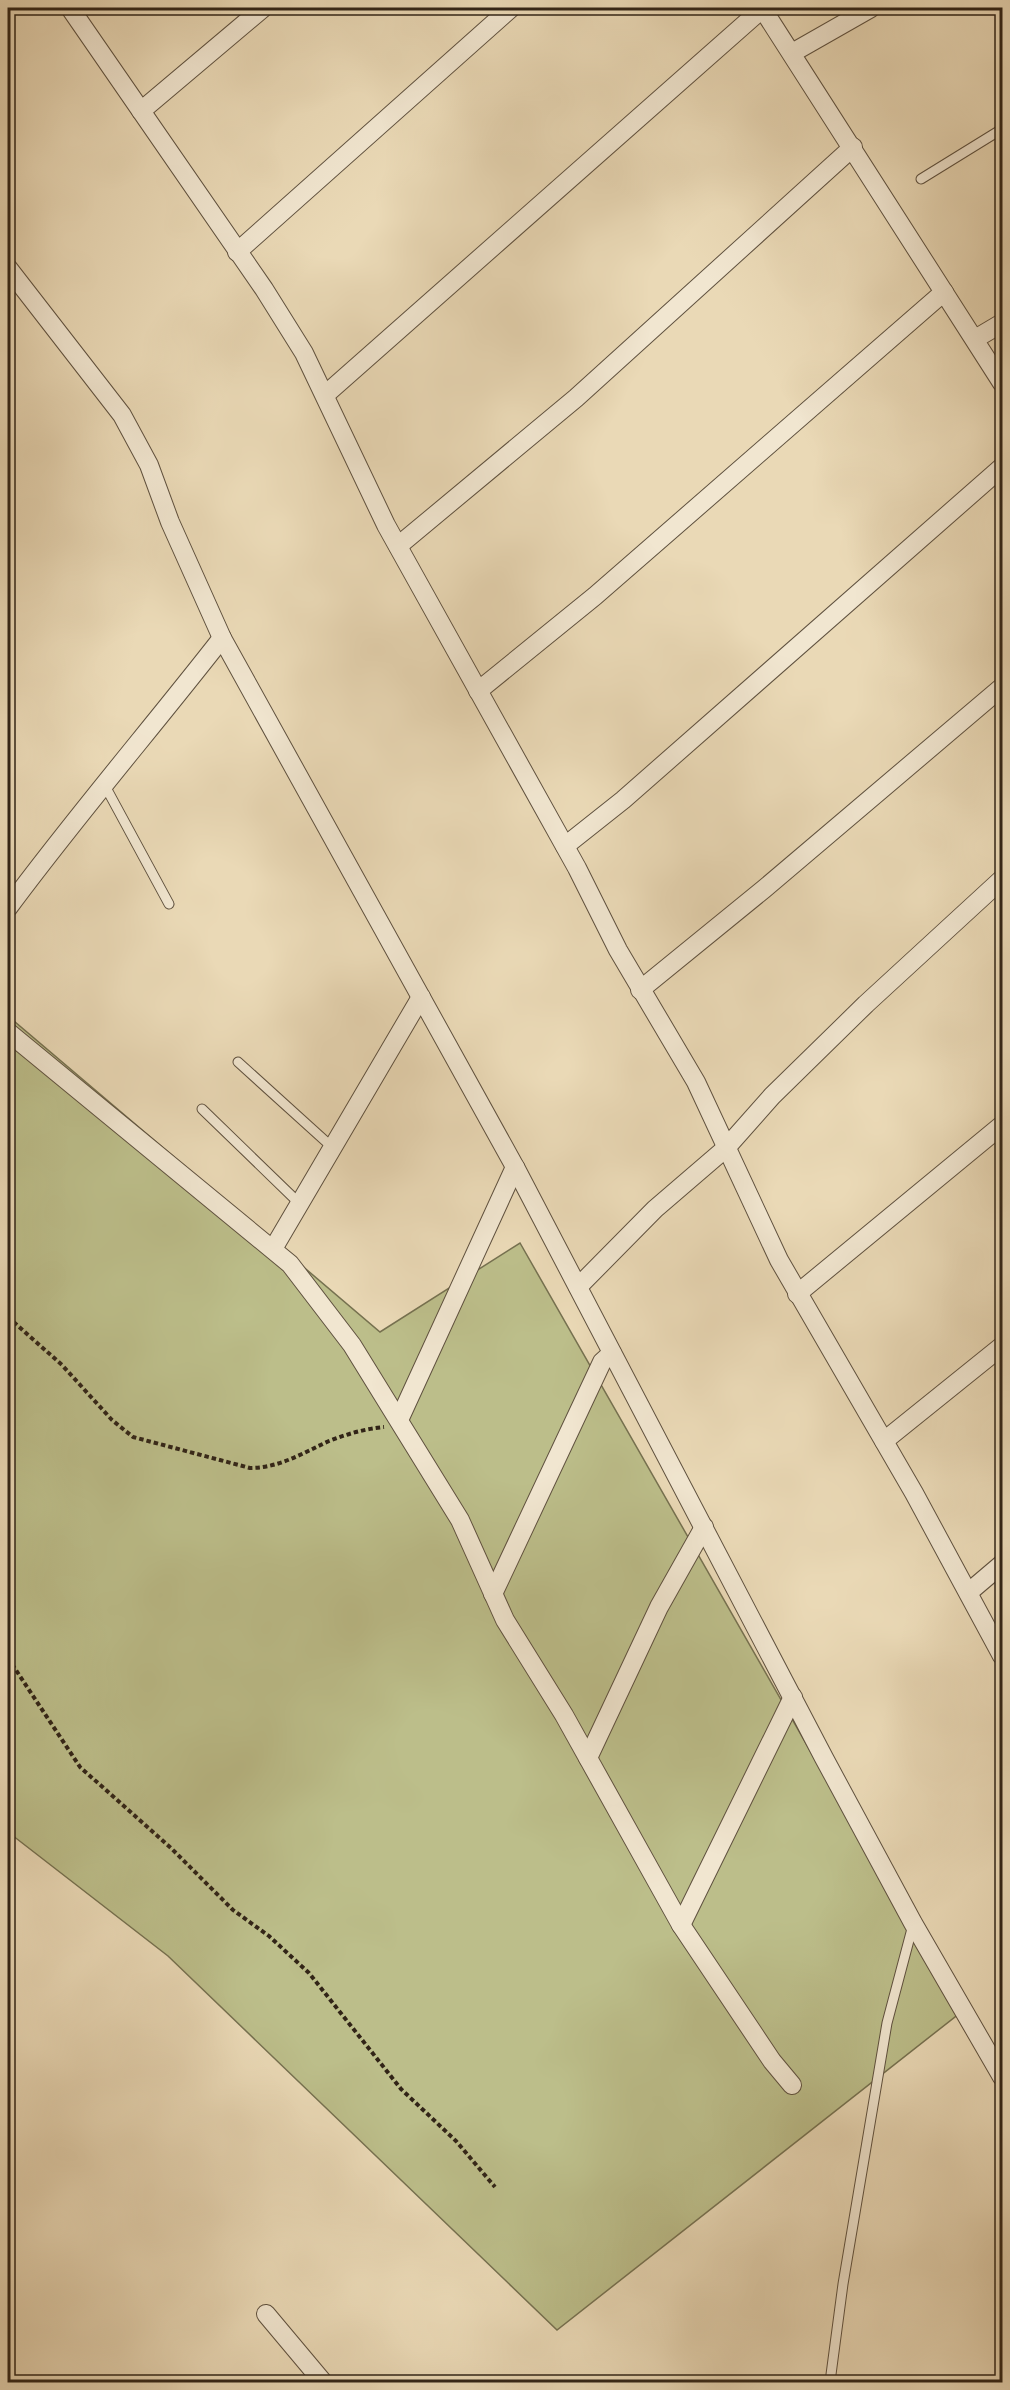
<svg xmlns="http://www.w3.org/2000/svg" width="1010" height="2390" font-family="'IM FELL Double Pica',serif">
  <style>
    .green { fill: #bcbe8a; stroke: #767150; stroke-width: 1.5 }
    .lines { fill: none; stroke-linecap: round; stroke-linejoin: round }
    .service-casing { stroke: #5f513f; stroke-width: 11 }
    .minor-casing { stroke: #5f513f; stroke-width: 20 }
    .path { stroke: #312417; stroke-width: 4; stroke-dasharray: 4.5 3; stroke-linecap: butt }
    .service { stroke: #f1e6d0; stroke-width: 9 }
    .minor { stroke: #f1e6d0; stroke-width: 18 }
  </style>
  <rect width="100%" height="100%" fill="#ead9b6"/>
  <filter id="stains"><feTurbulence type="fractalNoise" baseFrequency=".00333" numOctaves="4"/><feColorMatrix values="0 0 0 0 .2 0 0 0 0 .09 0 0 0 0 .02 0 0 0 .5 -.17"/></filter>
  <radialGradient id="worn" r=".72"><stop offset=".6" stop-color="#630" stop-opacity="0"/><stop offset="1" stop-color="#630" stop-opacity=".3"/></radialGradient>
  <!-- green -->
  <polygon class="green" points="8,1016 380,1332 520,1243 960,2013 557,2330 168,1956 8,1832"/>
  <g class="lines">
    <!-- service casing -->
    <g class="service-casing">
      <g id="service">
        <polyline points="921,179 1002,129"/>
        <polyline points="104,784 169,904"/>
        <polyline points="238,1062 333,1148"/>
        <polyline points="202,1109 300,1204"/>
        <polyline points="830,2382 843,2284 887,2023 913,1925"/>
      </g>
    </g>
    <!-- minor casing -->
    <g class="minor-casing">
      <g id="minor">
        <polyline points="70,8 264,289 304,353 386,525 577,868 618,950 696,1082 779,1260 914,1493 1002,1656"/>
        <polyline points="762,8 1002,383"/>
        <polyline points="792,53 871,8"/>
        <polyline points="141,111 263,8"/>
        <polyline points="237,252 511,8"/>
        <polyline points="8,268 122,415 149,465 170,522 222,638 515,1167 824,1758 913,1923 1002,2077"/>
        <polyline points="975,339 1002,323"/>
        <polyline points="325,395 763,8"/>
        <polyline points="398,546 576,398 853,147"/>
        <polyline points="478,691 595,596 944,292"/>
        <polyline points="565,846 623,800 1002,467"/>
        <path d="M8 908C76 816 151 729 222 638"/>
        <polyline points="640,990 764,889 1002,687"/>
        <polyline points="8,1032 290,1264 352,1345 460,1520 505,1620 564,1715 681,1925 772,2061 792,2085"/>
        <polyline points="273,1249 421,997"/>
        <polyline points="578,1287 655,1209 726,1148 772,1096 866,1004 1002,879"/>
        <polyline points="797,1294 1002,1125"/>
        <polyline points="399,1420 515,1167"/>
        <polyline points="884,1441 1002,1346"/>
        <polyline points="969,1592 1002,1564"/>
        <polyline points="493,1594 602,1362 612,1353"/>
        <polyline points="588,1758 659,1607 704,1527"/>
        <polyline points="681,1925 793,1697"/>
        <polyline points="266,2314 323,2382"/>
      </g>
    </g>
    <!-- path -->
    <g class="path">
      <path d="M8 1317 62 1365 112 1420 133 1437 250 1468C279 1468 303 1453 329 1441 347 1434 364 1429 384 1427"/>
      <polyline points="8,1658 80,1767 171,1848 233,1910 269,1936 309,1973 401,2089 456,2141 495,2187"/>
    </g>
    <!-- service -->
    <use href="#service" class="service"/>
    <!-- minor -->
    <use href="#minor" class="minor"/>
  </g>
  <!-- margin -->
  <rect width="1010" height="2390" fill="none" stroke="#ead9b6" stroke-width="30"/>
  <rect x="9" y="9" width="992" height="2372" fill="none" stroke="#312417" stroke-width="3"/>
  <rect x="15" y="15" width="980" height="2360" fill="none" stroke="#312417" stroke-width="1.5"/>
  <rect width="100%" height="100%" filter="url(#stains)"/>
  <rect width="100%" height="100%" fill="url(#worn)"/>
</svg>
